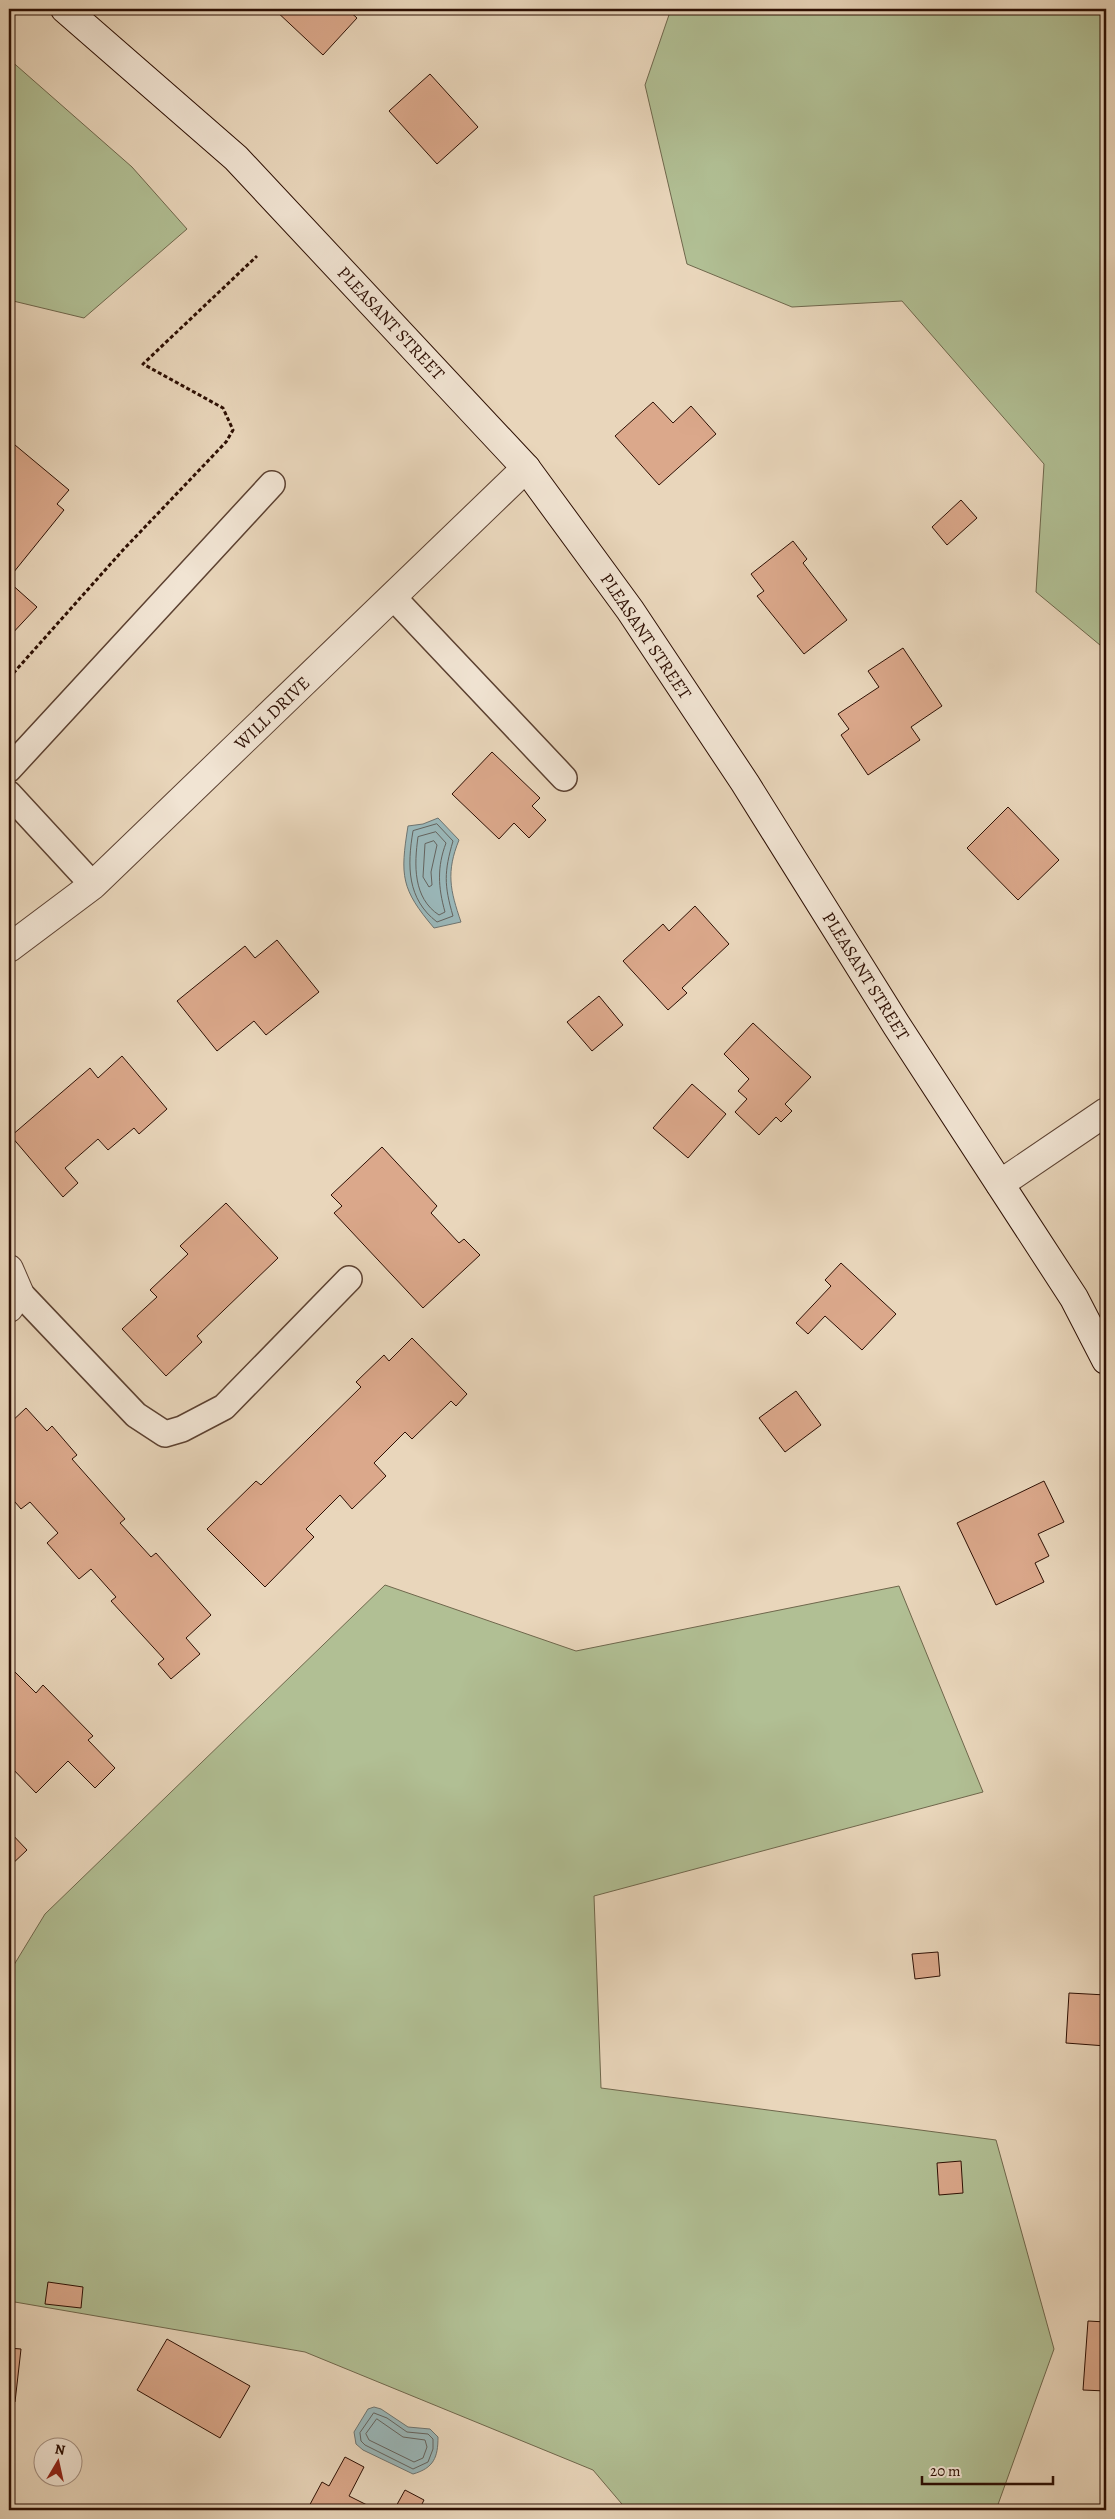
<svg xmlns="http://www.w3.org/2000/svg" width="1115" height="2519" font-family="Alegreya,serif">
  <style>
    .green { fill: #b1bf94; stroke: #6f674c }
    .water { fill: #9ab7b9; stroke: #6e7470 }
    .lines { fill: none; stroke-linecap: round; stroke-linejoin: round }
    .shore { stroke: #64635e; stroke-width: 1 }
    .building { fill: #dba88b; stroke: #2d0f03 }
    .service-casing { stroke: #5c4131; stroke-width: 28 }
    .minor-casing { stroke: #5c4131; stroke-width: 30 }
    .secondary-casing { stroke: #2d0f03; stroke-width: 30 }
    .path { stroke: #2d0f03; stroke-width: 3; stroke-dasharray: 4 2.5; stroke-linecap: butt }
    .service { stroke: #f1e4d3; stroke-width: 25 }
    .minor { stroke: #f1e4d3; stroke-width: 28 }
    .secondary { stroke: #f1e4d3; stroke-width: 28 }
    .labels { text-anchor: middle; stroke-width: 4.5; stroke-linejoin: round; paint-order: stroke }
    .street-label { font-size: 18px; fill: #2d0f03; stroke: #f1e4d3 }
  </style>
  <rect width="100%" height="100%" fill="#e9d6bb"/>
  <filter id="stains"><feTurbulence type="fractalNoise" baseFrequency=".004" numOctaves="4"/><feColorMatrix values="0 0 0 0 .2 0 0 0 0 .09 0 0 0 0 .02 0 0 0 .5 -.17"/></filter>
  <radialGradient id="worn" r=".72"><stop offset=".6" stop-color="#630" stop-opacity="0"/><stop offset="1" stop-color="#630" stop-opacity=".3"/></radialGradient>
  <!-- green -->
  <g class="green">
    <polygon points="671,9 1106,9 1106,650 1036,592 1044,464 902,301 792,307 687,264 645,85"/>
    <polygon points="9,59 132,167 187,229 84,318 9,300"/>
    <polygon points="385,1585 576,1651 899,1586 983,1792 594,1896 601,2088 996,2140 1054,2349 996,2510 627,2510 593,2470 305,2352 9,2301 9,1973 45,1914"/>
  </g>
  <!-- water -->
  <g class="water">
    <path d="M438 818 459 840C446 872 450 890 461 922L434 928C401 889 400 876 408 826L423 824Z"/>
    <path d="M374 2407 381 2409 408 2427 430 2429 438 2437C438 2457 434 2468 413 2474L363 2450 356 2444 354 2432 368 2409Z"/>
  </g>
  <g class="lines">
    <!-- shore -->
    <g class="shore">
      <path d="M437 824 453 841C444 872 444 885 453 916L437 922C407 899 407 866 413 831Z"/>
      <path d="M436 832 446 843C437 867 438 887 445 912L439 915C413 898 414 865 418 837Z"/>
      <polygon points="434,841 437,845 431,872 432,885 429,887 423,877 425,844"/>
      <polygon points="374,2413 387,2418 407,2432 428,2434 433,2439 433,2449 428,2462 413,2469 365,2445 361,2441 360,2433"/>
      <polygon points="377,2419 403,2437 425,2440 427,2447 423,2458 414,2462 369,2440 366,2434"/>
    </g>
  </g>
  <!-- building -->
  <g class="building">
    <polygon points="274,9 347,9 357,18 323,55"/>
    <polygon points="430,74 478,127 437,164 389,111"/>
    <polygon points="653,402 673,423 691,406 716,434 659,485 615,436"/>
    <polygon points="9,440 69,490 57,504 64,510 9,578"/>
    <polygon points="961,500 977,518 947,545 932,527"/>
    <polygon points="793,541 807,559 803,563 847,620 804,654 757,596 764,591 751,574"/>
    <polygon points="9,582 37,607 9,637"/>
    <polygon points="903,648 942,706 911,727 920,740 868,775 841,735 849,729 838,714 879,687 868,671"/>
    <polygon points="492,752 540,798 532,806 546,820 529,838 514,823 499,839 452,794"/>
    <polygon points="1008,807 1059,860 1018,900 967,848"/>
    <polygon points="695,906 729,944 682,988 687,993 668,1010 623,961 663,924 669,931"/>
    <polygon points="277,940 319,992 266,1035 254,1021 217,1051 177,1001 245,946 255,958"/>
    <polygon points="599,996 623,1025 592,1051 567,1022"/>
    <polygon points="753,1023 811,1077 785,1104 792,1111 781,1122 776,1117 759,1135 735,1112 747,1099 738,1091 749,1079 724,1054"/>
    <polygon points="122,1056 167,1109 139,1134 134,1128 108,1150 98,1139 65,1168 78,1183 63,1197 11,1136 90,1068 98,1078"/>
    <polygon points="692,1084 726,1114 688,1158 653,1128"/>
    <polygon points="382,1147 437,1206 431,1213 459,1243 464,1239 480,1255 423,1308 334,1213 342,1206 331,1195"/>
    <polygon points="226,1203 278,1258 197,1336 202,1342 166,1376 122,1329 157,1297 150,1290 188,1254 180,1246"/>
    <polygon points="841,1263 896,1314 862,1350 825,1316 808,1334 796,1323 831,1286 825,1280"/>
    <polygon points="412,1338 467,1394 456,1406 451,1401 412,1439 405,1432 374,1463 386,1476 352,1509 340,1495 306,1529 314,1537 265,1587 207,1529 256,1481 261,1485 361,1387 356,1382 384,1355 389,1361"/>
    <polygon points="796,1391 821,1425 785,1452 759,1418"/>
    <polygon points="26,1408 47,1431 52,1426 77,1455 72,1459 125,1519 120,1523 151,1557 156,1553 211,1615 186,1638 200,1654 171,1679 158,1664 164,1659 111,1601 116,1597 91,1569 79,1579 47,1543 58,1533 30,1502 21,1509 9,1495 9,1424"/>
    <polygon points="1044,1481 1064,1522 1038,1534 1049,1556 1035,1563 1044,1582 996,1605 957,1523"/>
    <polygon points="9,1666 36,1693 43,1685 93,1736 88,1740 115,1768 95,1788 68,1761 36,1793 9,1765"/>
    <polygon points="1106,1741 1106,1763 1102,1742"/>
    <polygon points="9,1831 27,1850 9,1867"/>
    <polygon points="938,1952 940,1976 915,1979 912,1954"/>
    <polygon points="1069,1993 1106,1995 1106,2046 1066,2043"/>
    <polygon points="961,2161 963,2193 939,2195 937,2163"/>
    <polygon points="48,2282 83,2287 81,2308 45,2304"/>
    <polygon points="1088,2321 1106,2322 1106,2391 1083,2390"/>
    <polygon points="167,2339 250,2386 220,2438 137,2390"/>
    <polygon points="9,2348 21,2349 15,2402 9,2401"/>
    <polygon points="345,2457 364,2467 349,2496 377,2510 307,2510 322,2482 329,2486"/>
    <polygon points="405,2490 424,2500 419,2510 394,2510"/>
  </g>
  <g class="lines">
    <!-- service casing -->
    <g class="service-casing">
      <g id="service">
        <polyline points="393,597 564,778"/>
        <polyline points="9,769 272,484"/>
        <polyline points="9,794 93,885"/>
        <polyline points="19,1292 136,1415 165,1434 182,1429 224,1407 349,1279"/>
      </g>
    </g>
    <!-- minor casing -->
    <g class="minor-casing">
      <g id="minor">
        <polyline points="9,948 93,885 526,468"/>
        <polyline points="1000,1184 1106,1112"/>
        <polyline points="9,1269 19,1292 9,1308"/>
      </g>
    </g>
    <!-- secondary casing -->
    <g class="secondary-casing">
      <polyline id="secondary" points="65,9 236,158 526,468 630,610 745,783 897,1026 1074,1298 1106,1360"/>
    </g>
    <!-- path -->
    <polyline class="path" points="9,678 123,550 226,442 233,430 223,408 143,364 257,256"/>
    <!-- service -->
    <use href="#service" class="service"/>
    <!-- minor -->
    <use href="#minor" class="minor"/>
    <!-- secondary -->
    <use href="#secondary" class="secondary"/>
  </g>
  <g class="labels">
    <!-- street labels -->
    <g class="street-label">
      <text transform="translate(391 323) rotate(47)" y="6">PLEASANT STREET</text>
      <text transform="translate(646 636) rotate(56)" y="6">PLEASANT STREET</text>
      <text transform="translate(272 713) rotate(-44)" y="6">WILL DRIVE</text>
      <text transform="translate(866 976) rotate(58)" y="6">PLEASANT STREET</text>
    </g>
  </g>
  <!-- margin -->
  <rect width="1115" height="2519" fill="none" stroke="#e9d6bb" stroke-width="30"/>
  <rect x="10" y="10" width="1095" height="2499" fill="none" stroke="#2d0f03" stroke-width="2.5"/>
  <rect x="15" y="15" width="1085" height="2489" fill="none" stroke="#2d0f03"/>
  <!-- north arrow -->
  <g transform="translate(58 2462) rotate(9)"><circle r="24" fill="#f1e4d3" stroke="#a38f80"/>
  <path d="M0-4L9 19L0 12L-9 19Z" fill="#8f2418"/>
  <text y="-8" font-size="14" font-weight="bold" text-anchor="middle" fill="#2d0f03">N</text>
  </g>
  <!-- scale -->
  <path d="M922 2476v8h131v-8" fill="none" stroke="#2d0f03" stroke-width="2.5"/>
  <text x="930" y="2476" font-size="15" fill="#2d0f03" stroke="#f1e4d3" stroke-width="4" paint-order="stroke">20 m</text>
  <rect width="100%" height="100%" filter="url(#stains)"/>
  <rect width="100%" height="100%" fill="url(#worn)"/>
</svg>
